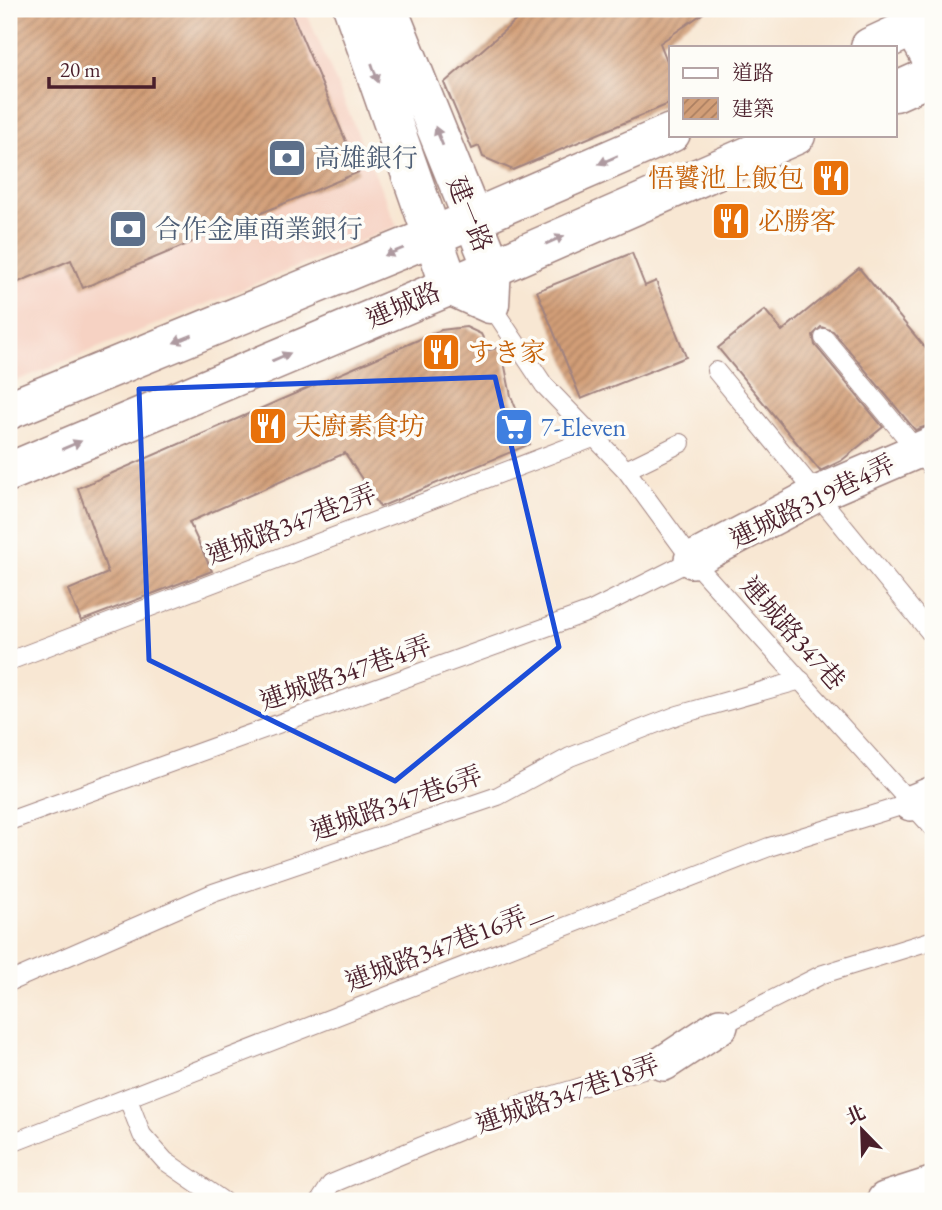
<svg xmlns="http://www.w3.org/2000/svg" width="942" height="1210" font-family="'EB Garamond','Noto Serif TC','Noto Serif JP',serif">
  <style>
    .built { fill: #f6d2c3 }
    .building { fill: url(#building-hatch) }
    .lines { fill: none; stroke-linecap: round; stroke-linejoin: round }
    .service-casing { stroke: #a1837f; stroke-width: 20 }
    .minor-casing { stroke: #a1837f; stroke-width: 38 }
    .tertiary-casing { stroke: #a1837f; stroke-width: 41 }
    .secondary-casing { stroke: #a1837f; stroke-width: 41 }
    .service { stroke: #fff; stroke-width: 18 }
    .minor { stroke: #fff; stroke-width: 35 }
    .tertiary { stroke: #fff; stroke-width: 38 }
    .secondary { stroke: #fff; stroke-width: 38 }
    .oneway { fill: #ae9aa0 }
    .marked { fill: none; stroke: #1d4ed8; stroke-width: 5; stroke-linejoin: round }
    .labels { text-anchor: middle; stroke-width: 7; stroke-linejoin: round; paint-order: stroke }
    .service-label { font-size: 26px; fill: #4e5e75; stroke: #fdfcf7; text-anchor: start }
    .food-label { font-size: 26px; fill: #c56008; stroke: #fdfcf7; text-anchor: start }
    .street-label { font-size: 26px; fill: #4a1f2b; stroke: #fdfcf7 }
    .shop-label { font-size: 26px; fill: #366cbe; stroke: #fdfcf7; text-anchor: start }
  </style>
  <defs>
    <pattern id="building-hatch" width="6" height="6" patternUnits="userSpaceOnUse" patternTransform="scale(1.75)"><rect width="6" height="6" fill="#d29e77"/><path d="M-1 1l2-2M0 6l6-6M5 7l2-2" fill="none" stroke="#ac8062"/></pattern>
  </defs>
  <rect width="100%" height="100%" fill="#fdfcf7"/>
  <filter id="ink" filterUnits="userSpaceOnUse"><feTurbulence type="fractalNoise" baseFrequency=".0143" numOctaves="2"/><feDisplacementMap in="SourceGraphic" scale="14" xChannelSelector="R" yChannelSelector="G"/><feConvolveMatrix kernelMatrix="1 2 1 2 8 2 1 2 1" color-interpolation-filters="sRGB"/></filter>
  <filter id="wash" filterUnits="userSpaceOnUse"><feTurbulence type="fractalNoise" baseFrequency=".00686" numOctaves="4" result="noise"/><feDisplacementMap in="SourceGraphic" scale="28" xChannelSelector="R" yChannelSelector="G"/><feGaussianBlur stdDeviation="1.57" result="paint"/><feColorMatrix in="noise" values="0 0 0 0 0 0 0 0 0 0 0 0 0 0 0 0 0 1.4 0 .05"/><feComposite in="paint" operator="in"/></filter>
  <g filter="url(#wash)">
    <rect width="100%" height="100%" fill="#f8e7d3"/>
    <!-- built -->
    <polygon class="built" points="9,9 305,9 397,226 9,384"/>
    <g id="blocks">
      <!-- building -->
      <g class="building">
        <polygon points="9,9 290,9 359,172 83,288 71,260 9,286"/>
        <polygon points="529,9 709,9 660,43 671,71 671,103 513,170 483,157 479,146 472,149 444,83"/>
        <polygon points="632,253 645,286 656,281 686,357 581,399 537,291"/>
        <polygon points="859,268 933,357 933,424 915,430 833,331 821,327 813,335 815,345 883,427 841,461 820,471 718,348 765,310 782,331"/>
        <polygon points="466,327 481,334 489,350 501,347 511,396 530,444 380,507 345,453 189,522 212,571 81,621 68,590 108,573 78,488 441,330"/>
      </g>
    </g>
  </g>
  <g filter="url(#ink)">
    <use href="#blocks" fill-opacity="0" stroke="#a1837f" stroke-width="2"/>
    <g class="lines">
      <!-- service casing -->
      <g class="service-casing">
        <g id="service">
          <polyline points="490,304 544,385 626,470 692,560 933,828"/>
          <polyline points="824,338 933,470"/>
          <polyline points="716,371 933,636"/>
          <polyline points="626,470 681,443"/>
          <polyline points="9,661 593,438"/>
          <polyline points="9,821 591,611 692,560"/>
          <polyline points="9,982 213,893 498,796 570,757 678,715 801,680"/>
          <polyline points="720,1026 823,974 933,940"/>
          <polyline points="128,1099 142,1135 165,1161 223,1201"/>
          <polyline points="9,1144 769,847 911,803"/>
          <polyline points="320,1201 331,1184 523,1104 664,1063"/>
        </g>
      </g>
      <!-- minor casing -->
      <g class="minor-casing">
        <g id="minor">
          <polyline points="913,29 933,65"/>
          <polyline points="692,560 819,493 933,444"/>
          <polyline points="911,803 933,794"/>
          <polyline points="664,1063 720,1026"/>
        </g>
      </g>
      <!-- tertiary casing -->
      <g class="tertiary-casing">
        <polyline id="tertiary" points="353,9 450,286 490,304 492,267 388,9"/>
      </g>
      <!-- secondary casing -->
      <g class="secondary-casing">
        <g id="secondary">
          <polyline points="870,47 933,18"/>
          <polyline points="895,92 933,75"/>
          <polyline points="9,410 431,237 671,133"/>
          <polyline points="9,472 474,276 796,135"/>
          <polyline points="886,1201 933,1186"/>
        </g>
      </g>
      <!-- service -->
      <use href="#service" class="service"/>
      <!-- minor -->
      <use href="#minor" class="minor"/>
      <!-- tertiary -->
      <use href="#tertiary" class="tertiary"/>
      <!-- secondary -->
      <use href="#secondary" class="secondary"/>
    </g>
    <!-- one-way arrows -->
    <defs><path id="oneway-solid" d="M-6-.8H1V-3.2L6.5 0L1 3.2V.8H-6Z" transform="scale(1.75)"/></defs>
    <g class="oneway">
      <use href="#oneway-solid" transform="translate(375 73) rotate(71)"/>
      <use href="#oneway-solid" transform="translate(439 136) rotate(-112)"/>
      <use href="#oneway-solid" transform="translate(608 160) rotate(157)"/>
      <use href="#oneway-solid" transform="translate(555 240) rotate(-24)"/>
      <use href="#oneway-solid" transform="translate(394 252) rotate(158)"/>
      <use href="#oneway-solid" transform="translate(183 339) rotate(158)"/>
      <use href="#oneway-solid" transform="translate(281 357) rotate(-23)"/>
      <use href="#oneway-solid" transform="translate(72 445) rotate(-23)"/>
    </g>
  </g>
  <!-- marked area -->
  <path class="marked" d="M495 377 559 647 395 781 149 660 139 389Z"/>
  <!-- icons -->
  <defs>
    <g id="bank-square" transform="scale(2.0125)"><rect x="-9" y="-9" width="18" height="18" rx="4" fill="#5c6f8a" stroke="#fdfcf7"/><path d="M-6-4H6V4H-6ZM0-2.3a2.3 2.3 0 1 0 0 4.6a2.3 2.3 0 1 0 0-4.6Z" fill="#fff"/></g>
    <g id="restaurant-square" transform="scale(2.0125)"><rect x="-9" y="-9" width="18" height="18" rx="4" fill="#e8710a" stroke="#fdfcf7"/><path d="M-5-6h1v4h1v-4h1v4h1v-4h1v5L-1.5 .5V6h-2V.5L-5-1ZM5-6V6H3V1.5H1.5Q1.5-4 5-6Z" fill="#fff"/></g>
    <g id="supermarket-square" transform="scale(2.0125)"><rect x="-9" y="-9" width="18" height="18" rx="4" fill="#3f7fe0" stroke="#fdfcf7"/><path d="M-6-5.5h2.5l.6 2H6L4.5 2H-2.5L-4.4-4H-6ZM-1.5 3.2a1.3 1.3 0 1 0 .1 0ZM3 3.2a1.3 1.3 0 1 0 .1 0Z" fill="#fff"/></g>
  </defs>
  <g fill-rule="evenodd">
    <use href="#bank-square" x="287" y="158"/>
    <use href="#restaurant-square" x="831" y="178"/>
    <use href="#restaurant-square" x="731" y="221"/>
    <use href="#bank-square" x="128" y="229"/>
    <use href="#restaurant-square" x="441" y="352"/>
    <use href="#restaurant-square" x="268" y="426"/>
    <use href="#supermarket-square" x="514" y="427"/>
  </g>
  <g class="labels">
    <!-- service labels -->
    <g class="service-label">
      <text x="314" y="167">高雄銀行</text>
      <text x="155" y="238">合作金庫商業銀行</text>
    </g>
    <!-- food labels -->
    <g class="food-label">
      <text x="804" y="187" text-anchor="end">悟饕池上飯包</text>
      <text x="758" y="230">必勝客</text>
      <text x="468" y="361">すき家</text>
      <text x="295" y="435">天廚素食坊</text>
    </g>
    <!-- street labels -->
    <g class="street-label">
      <text transform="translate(470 214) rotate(68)" y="9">建一路</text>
      <text transform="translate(403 305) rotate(-23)" y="9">連城路</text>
      <text transform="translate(812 501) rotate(-26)" y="9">連城路319巷4弄</text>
      <text transform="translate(291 524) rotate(-21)" y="9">連城路347巷2弄</text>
      <text transform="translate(793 633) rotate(48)" y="9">連城路347巷</text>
      <text transform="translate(345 673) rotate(-19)" y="9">連城路347巷4弄</text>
      <text transform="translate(396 803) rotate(-19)" y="9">連城路347巷6弄</text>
      <text transform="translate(448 944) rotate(-21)" y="9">連城路347巷16弄＿</text>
      <text transform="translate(567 1094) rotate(-19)" y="9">連城路347巷18弄</text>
    </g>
    <!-- shop labels -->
    <g class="shop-label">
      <text x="541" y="436">7-Eleven</text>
    </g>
  </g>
  <!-- margin -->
  <rect width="942" height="1210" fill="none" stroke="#fdfcf7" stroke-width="35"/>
  <!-- legend -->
  <rect x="669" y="46" width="228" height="91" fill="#fdfcf7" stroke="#b5a4a5" stroke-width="2"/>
  <rect x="683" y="68" width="35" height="10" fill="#ffffff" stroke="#b5a4a5" stroke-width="2"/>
  <text x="732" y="80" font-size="21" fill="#4a1f2b">道路</text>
  <rect x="683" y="98" width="35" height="21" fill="url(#building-hatch)" stroke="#b5a4a5" stroke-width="2"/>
  <text x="732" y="116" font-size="21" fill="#4a1f2b">建築</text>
  <!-- north arrow -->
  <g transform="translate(862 1130) rotate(337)" stroke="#fdfcf7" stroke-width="5" paint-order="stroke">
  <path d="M0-5L12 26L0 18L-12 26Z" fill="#4a1f2b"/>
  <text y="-10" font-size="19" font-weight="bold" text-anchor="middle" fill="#4a1f2b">北</text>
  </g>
  <!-- scale -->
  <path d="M49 77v10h105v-10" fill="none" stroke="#4a1f2b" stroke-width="3.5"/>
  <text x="60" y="77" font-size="21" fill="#4a1f2b" stroke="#fdfcf7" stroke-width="5" paint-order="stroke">20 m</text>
</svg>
